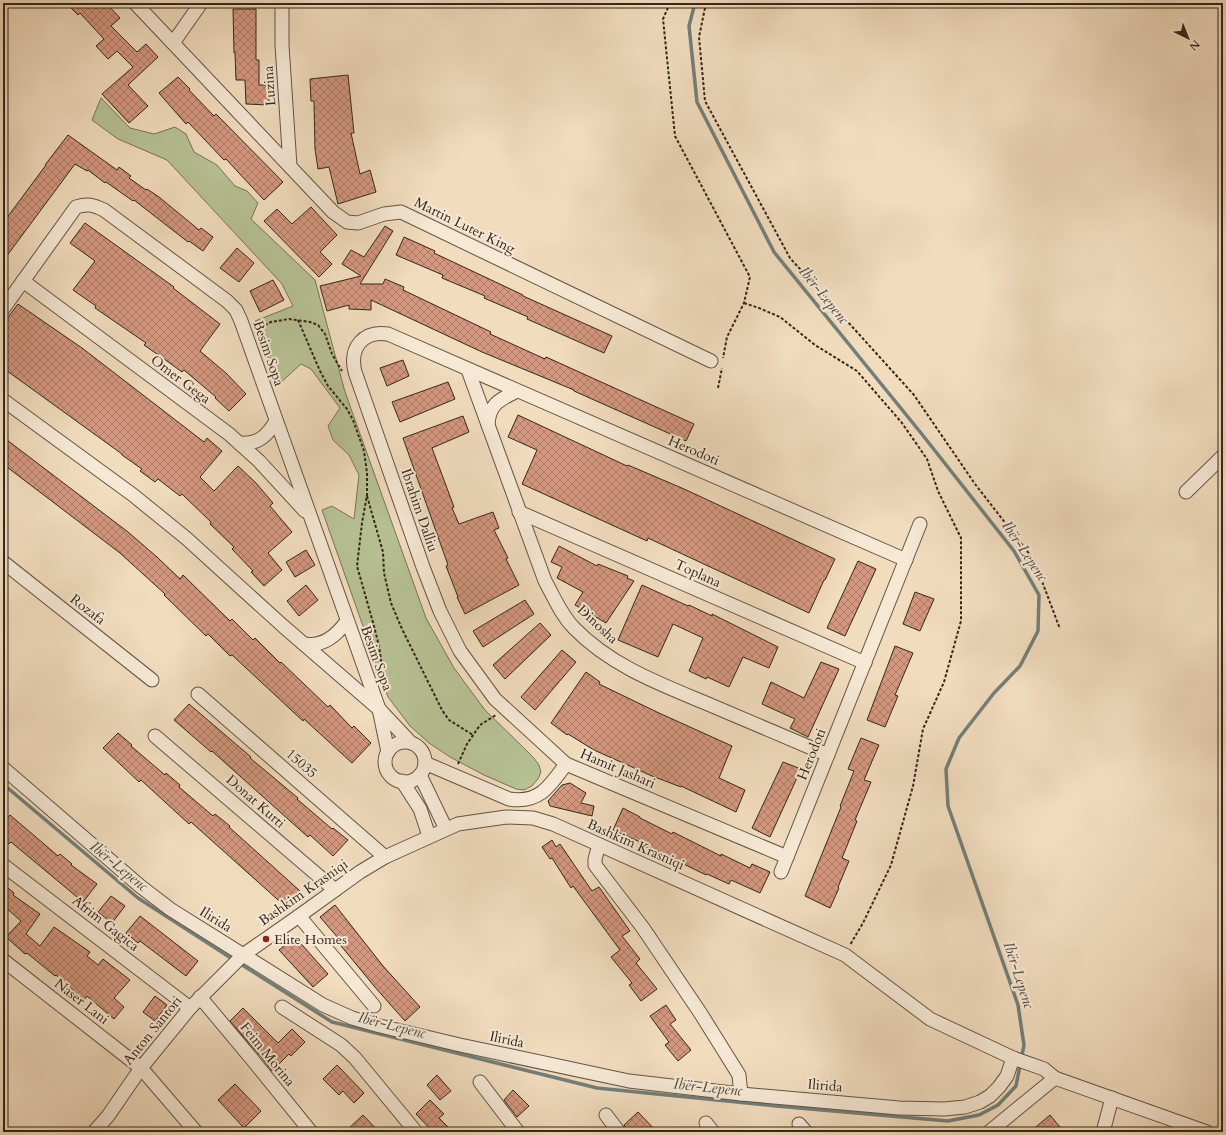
<svg xmlns="http://www.w3.org/2000/svg" width="1226" height="1135" font-family="Cardo,serif">
  <style>
    .park { fill: #b7c194; stroke: #767457 }
    .lines { fill: none; stroke-linecap: round; stroke-linejoin: round }
    .stream { stroke: #737f7a; stroke-width: 3.5 }
    .building { fill: url(#building-cross-hatch); stroke: #35261a }
    .minor-casing { stroke: #645443; stroke-width: 15 }
    .path { stroke: #35261a; stroke-width: 2; stroke-dasharray: 3 2; stroke-linecap: butt }
    .minor { stroke: #f6e8d5; stroke-width: 13 }
    .poi-dot { fill: #8f2418; stroke: #f6e8d5; stroke-width: 1.5 }
    .labels { text-anchor: middle; stroke-width: 4; stroke-linejoin: round; paint-order: stroke }
    .street-label { font-size: 14px; fill: #35261a; stroke: #f6e8d5 }
    .poi-label { font-size: 14px; fill: #35261a; stroke: #f6e8d5; text-anchor: start }
    .water-label { font-size: 15px; font-style: italic; fill: #4f4b42; stroke: #f6e8d5 }
  </style>
  <defs>
    <pattern id="building-cross-hatch" width="8" height="8" patternUnits="userSpaceOnUse"><rect width="8" height="8" fill="#d4977f"/><path d="M0 0l8 8M0 8l8-8" fill="none" stroke="#ad7b67"/></pattern>
  </defs>
  <rect width="100%" height="100%" fill="#f1dcbe"/>
  <filter id="stains"><feTurbulence type="fractalNoise" baseFrequency=".005" numOctaves="4"/><feColorMatrix values="0 0 0 0 .2 0 0 0 0 .09 0 0 0 0 .02 0 0 0 .5 -.17"/></filter>
  <radialGradient id="worn" r=".72"><stop offset=".6" stop-color="#630" stop-opacity="0"/><stop offset="1" stop-color="#630" stop-opacity=".3"/></radialGradient>
  <!-- park -->
  <polygon class="park" points="101,98 130,128 154,134 175,127 186,134 194,152 217,165 235,186 247,191 258,203 251,219 315,280 345,392 426,618 454,668 485,710 533,757 539,765 541,772 538,779 532,786 524,790 516,789 484,775 450,757 429,743 410,726 388,697 322,510 332,506 354,519 359,475 349,455 333,440 328,426 340,408 311,369 301,364 278,385 255,321 293,306 282,284 167,160 118,139 92,120"/>
  <g class="lines">
    <!-- stream -->
    <g class="stream">
      <polyline points="3,784 138,898 234,960"/>
      <polyline points="239,963 332,1022 597,1088 776,1106 948,1121 979,1115 998,1105 1016,1086 1024,1045 1018,1005 948,806 946,769 959,738 994,693 1020,666 1038,631 1039,595 1014,551 921,433 774,252 697,102 689,26 695,3"/>
    </g>
  </g>
  <!-- building -->
  <g class="building">
    <polygon points="66,3 106,3 120,18 111,26 137,52 146,44 158,57 128,85 148,106 129,123 102,94 133,67 117,51 108,59 96,46 104,39 80,13 78,15"/>
    <polygon points="233,9 256,9 256,60 259,60 259,85 269,85 269,105 246,104 245,80 236,80 235,53 234,53"/>
    <polygon points="348,75 354,133 351,133 360,174 370,170 376,192 338,204 329,167 318,169 315,149 314,101 311,101 310,79"/>
    <polygon points="178,77 190,89 189,90 214,116 216,114 283,182 264,200 226,159 224,160 188,122 186,124 159,93"/>
    <polygon points="68,135 117,170 119,167 131,176 129,178 146,190 147,189 159,197 199,230 201,228 213,237 203,251 189,241 188,242 134,200 133,201 106,182 105,183 88,170 87,171 75,164 3,261 3,223 46,165 45,165"/>
    <polygon points="311,207 337,235 320,252 332,264 319,277 264,221 277,209 292,224"/>
    <polygon points="85,223 174,287 173,288 220,324 200,351 227,374 246,394 229,411 215,398 216,397 184,370 182,372 167,361 144,345 146,343 95,308 96,306 73,290 95,261 70,243"/>
    <polygon points="385,226 393,231 360,284 383,284 385,279 404,287 403,290 491,332 490,334 545,359 546,357 694,424 686,441 574,391 574,390 482,352 371,300 371,310 349,309 349,305 327,311 320,286 361,276 342,264 351,250 364,257"/>
    <polygon points="404,237 435,251 434,253 523,295 523,296 612,336 604,353 527,319 528,317 484,298 485,296 442,278 443,275 396,255"/>
    <polygon points="237,248 254,263 239,282 220,268"/>
    <polygon points="273,280 284,300 260,312 250,291"/>
    <polygon points="18,304 82,348 204,442 207,438 222,451 200,477 214,491 238,466 256,483 273,503 270,506 292,532 268,553 282,570 264,586 251,572 253,571 232,549 234,547 210,524 211,522 182,494 180,496 158,479 155,482 140,471 142,469 122,455 122,454 3,368 3,324"/>
    <polygon points="403,360 409,376 387,386 380,368"/>
    <polygon points="448,382 455,399 400,422 392,402"/>
    <polygon points="518,415 627,466 628,465 684,489 835,559 825,580 824,580 809,613 648,538 647,541 522,484 537,450 508,437"/>
    <polygon points="463,416 469,432 432,448 454,507 452,508 459,524 493,512 499,528 494,530 508,558 506,559 519,585 465,614 457,597 458,597 446,566 448,565 403,438"/>
    <polygon points="3,437 128,532 157,557 180,579 183,575 230,621 232,619 253,640 255,638 280,663 281,662 328,707 330,705 352,728 354,726 371,743 352,763 304,719 303,721 232,655 230,656 208,634 206,636 164,595 165,594 120,553 3,464"/>
    <polygon points="559,546 597,566 598,564 628,576 627,578 634,581 606,623 575,605 583,592 557,578 562,567 551,562"/>
    <polygon points="306,550 315,565 295,577 286,562"/>
    <polygon points="858,561 876,569 845,636 827,628"/>
    <polygon points="306,585 318,600 299,616 287,601"/>
    <polygon points="642,585 688,606 689,605 712,616 712,614 778,647 769,668 743,657 729,687 707,677 706,679 689,671 703,638 673,624 658,657 618,640"/>
    <polygon points="915,592 934,599 920,631 903,624"/>
    <polygon points="525,600 534,614 483,647 473,631"/>
    <polygon points="540,623 551,635 505,679 493,665"/>
    <polygon points="895,646 913,653 895,695 898,696 885,727 867,720"/>
    <polygon points="562,650 576,662 535,710 521,697"/>
    <polygon points="821,662 839,669 808,737 790,728 795,719 762,704 771,682 804,698"/>
    <polygon points="586,672 600,682 599,684 659,713 732,746 719,778 745,790 736,812 681,786 681,787 652,776 594,750 568,734 567,735 551,723"/>
    <polygon points="189,704 251,757 250,758 298,798 297,799 332,829 333,828 348,840 333,856 310,835 308,837 212,751 211,752 174,720"/>
    <polygon points="118,733 132,745 131,746 165,775 166,773 180,785 179,787 213,816 215,814 230,826 229,827 300,891 286,907 191,822 189,824 141,780 139,782 103,748"/>
    <polygon points="861,738 879,745 864,780 871,782 855,820 857,821 842,858 849,861 838,887 839,888 830,908 805,896 841,807 840,806 854,771 848,769"/>
    <polygon points="783,762 801,769 770,837 752,828"/>
    <polygon points="570,783 586,793 581,803 594,806 592,816 550,806 548,801 562,785"/>
    <polygon points="623,808 640,817 640,818 672,834 673,832 721,856 721,854 750,868 752,864 770,872 760,893 731,880 729,884 707,874 706,875 657,851 657,852 639,844 640,842 613,830"/>
    <polygon points="10,815 58,856 60,854 72,864 71,865 97,884 83,902 11,842 9,844 3,838 3,823"/>
    <polygon points="552,840 556,847 560,844 592,891 599,887 630,931 622,936 640,959 636,963 657,989 641,1001 629,985 632,983 611,957 620,950 573,886 571,888 552,858 550,859 542,847"/>
    <polygon points="3,884 14,893 13,895 40,914 26,934 40,946 54,927 90,952 87,956 98,965 103,959 130,980 114,998 124,1007 114,1019 87,996 84,1000 56,975 55,976 27,953 25,954 6,937 21,921 4,906 3,907"/>
    <polygon points="111,896 125,906 112,923 98,912"/>
    <polygon points="335,905 383,966 420,1007 405,1021 374,986 337,941 339,939 320,917"/>
    <polygon points="140,916 198,961 186,976 140,941 138,943 126,933"/>
    <polygon points="295,937 328,974 313,987 279,950"/>
    <polygon points="155,996 167,1005 155,1021 143,1012"/>
    <polygon points="666,1005 676,1020 670,1024 691,1050 678,1061 665,1045 669,1042 650,1016"/>
    <polygon points="243,1008 278,1043 292,1029 305,1042 291,1056 289,1054 272,1071 261,1057 230,1021"/>
    <polygon points="337,1065 364,1093 354,1103 343,1091 339,1095 323,1079"/>
    <polygon points="437,1075 451,1091 440,1100 427,1085"/>
    <polygon points="235,1084 261,1111 244,1128 218,1100"/>
    <polygon points="513,1090 529,1106 517,1117 504,1100"/>
    <polygon points="430,1100 444,1114 439,1118 453,1132 433,1132 416,1114"/>
    <polygon points="638,1112 657,1132 627,1132 624,1125"/>
    <polygon points="363,1115 379,1132 345,1132"/>
    <polygon points="1050,1115 1064,1132 1030,1132"/>
  </g>
  <g class="lines">
    <!-- minor casing -->
    <g class="minor-casing">
      <g id="minor">
        <polyline points="135,3 333,212 347,222 358,223 384,214 401,212 711,361"/>
        <polyline points="282,3 282,45 290,166"/>
        <polyline points="173,43 201,3"/>
        <polyline points="23,281 229,434 259,461 305,511"/>
        <path d="M3 309 76 207C88 203 93 205 104 210L227 301 236 310 241 321 379 709 388 752"/>
        <path d="M468 370 545 581C554 597 561 615 574 628 611 666 660 684 708 704 748 721 788 738 828 755"/>
        <polyline points="3,400 133,495 186,538 283,626 379,709 410,742"/>
        <path d="M488 425C489 404 499 400 517 391"/>
        <path d="M239 443C258 445 267 436 276 421"/>
        <polyline points="1186,492 1223,456"/>
        <polyline points="519,512 865,663"/>
        <polyline points="3,562 152,680"/>
        <path d="M304 644C323 647 336 636 347 621"/>
        <polyline points="198,694 385,857"/>
        <polyline points="155,736 335,890"/>
        <circle cx="405" cy="762" r="20"/>
        <path d="M425 763 509 799C539 804 550 786 566 764"/>
        <polyline points="3,768 140,886 170,909 323,1005 352,1018 380,1026 460,1045 629,1081 741,1094 899,1108 944,1109 965,1107 980,1102 990,1096 999,1087 1007,1076 1013,1058"/>
        <polyline points="420,775 446,829"/>
        <polyline points="402,781 420,809 429,836"/>
        <polyline points="599,845 595,859 595,865 643,928 701,1014 739,1075 741,1094"/>
        <path d="M787 857 566 764 495 699 460 651 440 611 423 567 355 372C349 348 363 330 388 334L906 560"/>
        <polyline points="3,865 190,1008"/>
        <polyline points="781,872 920,524"/>
        <polyline points="299,916 374,1006"/>
        <polyline points="3,960 141,1068 196,1132"/>
        <polyline points="200,997 251,1058 311,1132"/>
        <polyline points="282,1007 341,1045 355,1058 416,1132"/>
        <polyline points="480,1082 518,1132"/>
        <polyline points="606,1115 619,1132"/>
        <polyline points="706,1123 713,1132"/>
        <polyline points="799,1124 806,1132"/>
        <polyline points="94,1132 108,1116 141,1068 190,1008 243,955 299,916 360,872 385,857 458,824 506,817 533,818 553,824 845,955 930,1019 1013,1058 1044,1069 1055,1078 1207,1132"/>
        <polyline points="989,1132 1055,1078"/>
        <polyline points="1103,1132 1112,1098"/>
      </g>
    </g>
    <!-- path -->
    <g class="path">
      <polyline points="670,3 663,19 675,136 750,277 744,303 727,337 723,358"/>
      <polyline points="706,3 699,37 705,101 790,258 914,395 975,484 1034,560 1060,629"/>
      <polyline points="744,303 759,308 780,317 815,345 857,371 902,423 927,459 938,491 961,538 961,621 944,682 923,729 913,786 891,865 863,923 850,945"/>
      <polyline points="298,320 320,371 328,386 347,409 353,420 364,451 367,473 367,495 362,523 357,566 374,626 379,646 382,667 379,673"/>
      <polyline points="256,330 271,322 289,319 310,322 318,325 325,334 332,354 342,371"/>
      <polyline points="718,388 722,368"/>
      <polyline points="367,496 383,552 384,573 391,603 402,629 442,710 449,720 473,735"/>
      <polyline points="458,764 467,744 480,725 496,715"/>
    </g>
    <!-- minor -->
    <use href="#minor" class="minor"/>
  </g>
  <!-- markers -->
  <circle class="poi-dot" cx="266" cy="939" r="4"/>
  <g class="labels">
    <!-- street labels -->
    <g class="street-label">
      <text transform="translate(269 86) rotate(-94)" y="5">Luzina</text>
      <text transform="translate(465 225) rotate(26)" y="5">Martin Luter King</text>
      <text transform="translate(269 353) rotate(71)" y="5">Besim Sopa</text>
      <text transform="translate(181 379) rotate(37)" y="5">Omer Gega</text>
      <text transform="translate(694 450) rotate(23)" y="5">Herodoti</text>
      <text transform="translate(420 510) rotate(71)" y="5">Ibrahim Dalliu</text>
      <text transform="translate(698 573) rotate(24)" y="5">Toplana</text>
      <text transform="translate(88 609) rotate(38)" y="5">Rozafa</text>
      <text transform="translate(598 624) rotate(43)" y="5">Dinosha</text>
      <text transform="translate(377 658) rotate(70)" y="5">Besim Sopa</text>
      <text transform="translate(811 754) rotate(-68)" y="5">Herodoti</text>
      <text transform="translate(302 763) rotate(41)" y="5">15035</text>
      <text transform="translate(618 768) rotate(23)" y="5">Hamit Jashari</text>
      <text transform="translate(256 801) rotate(41)" y="5">Donat Kurti</text>
      <text transform="translate(636 844) rotate(24)" y="5">Bashkim Krasniqi</text>
      <text transform="translate(303 892) rotate(-35)" y="5">Bashkim Krasniqi</text>
      <text transform="translate(216 919) rotate(32)" y="5">Ilirida</text>
      <text transform="translate(106 923) rotate(38)" y="5">Afrim Gagica</text>
      <text transform="translate(82 1001) rotate(38)" y="5">Naser Lani</text>
      <text transform="translate(152 1030) rotate(-51)" y="5">Anton Santori</text>
      <text transform="translate(507 1039) rotate(12)" y="5">Ilirida</text>
      <text transform="translate(268 1054) rotate(51)" y="5">Feim Morina</text>
      <text transform="translate(825 1085) rotate(5)" y="5">Ilirida</text>
    </g>
    <!-- poi labels -->
    <g class="poi-label">
      <text x="274" y="944">Elite Homes</text>
    </g>
    <!-- water labels -->
    <g class="water-label">
      <text transform="translate(824 295) rotate(51)" y="5">Ibër-Lepenc</text>
      <text transform="translate(1025 551) rotate(56)" y="5">Ibër-Lepenc</text>
      <text transform="translate(119 866) rotate(39)" y="5">Ibër-Lepenc</text>
      <text transform="translate(1019 975) rotate(72)" y="5">Ibër-Lepenc</text>
      <text transform="translate(392 1025) rotate(14)" y="5">Ibër-Lepenc</text>
      <text transform="translate(708 1087) rotate(6)" y="5">Ibër-Lepenc</text>
    </g>
  </g>
  <!-- margin -->
  <rect width="1226" height="1135" fill="none" stroke="#f1dcbe" stroke-width="16"/>
  <rect x="4" y="4" width="1218" height="1127" fill="none" stroke="#35261a" stroke-width="2"/>
  <rect x="8" y="8" width="1210" height="1119" fill="none" stroke="#35261a"/>
  <!-- north arrow -->
  <g transform="translate(1188 38) rotate(137)" stroke="#f6e8d5" stroke-width="3" paint-order="stroke">
  <path d="M0-3L7 15L0 10L-7 15Z" fill="#35261a"/>
  <text y="-6" font-size="11" font-weight="bold" text-anchor="middle" fill="#35261a">N</text>
  </g>
  <rect width="100%" height="100%" filter="url(#stains)"/>
  <rect width="100%" height="100%" fill="url(#worn)"/>
</svg>
